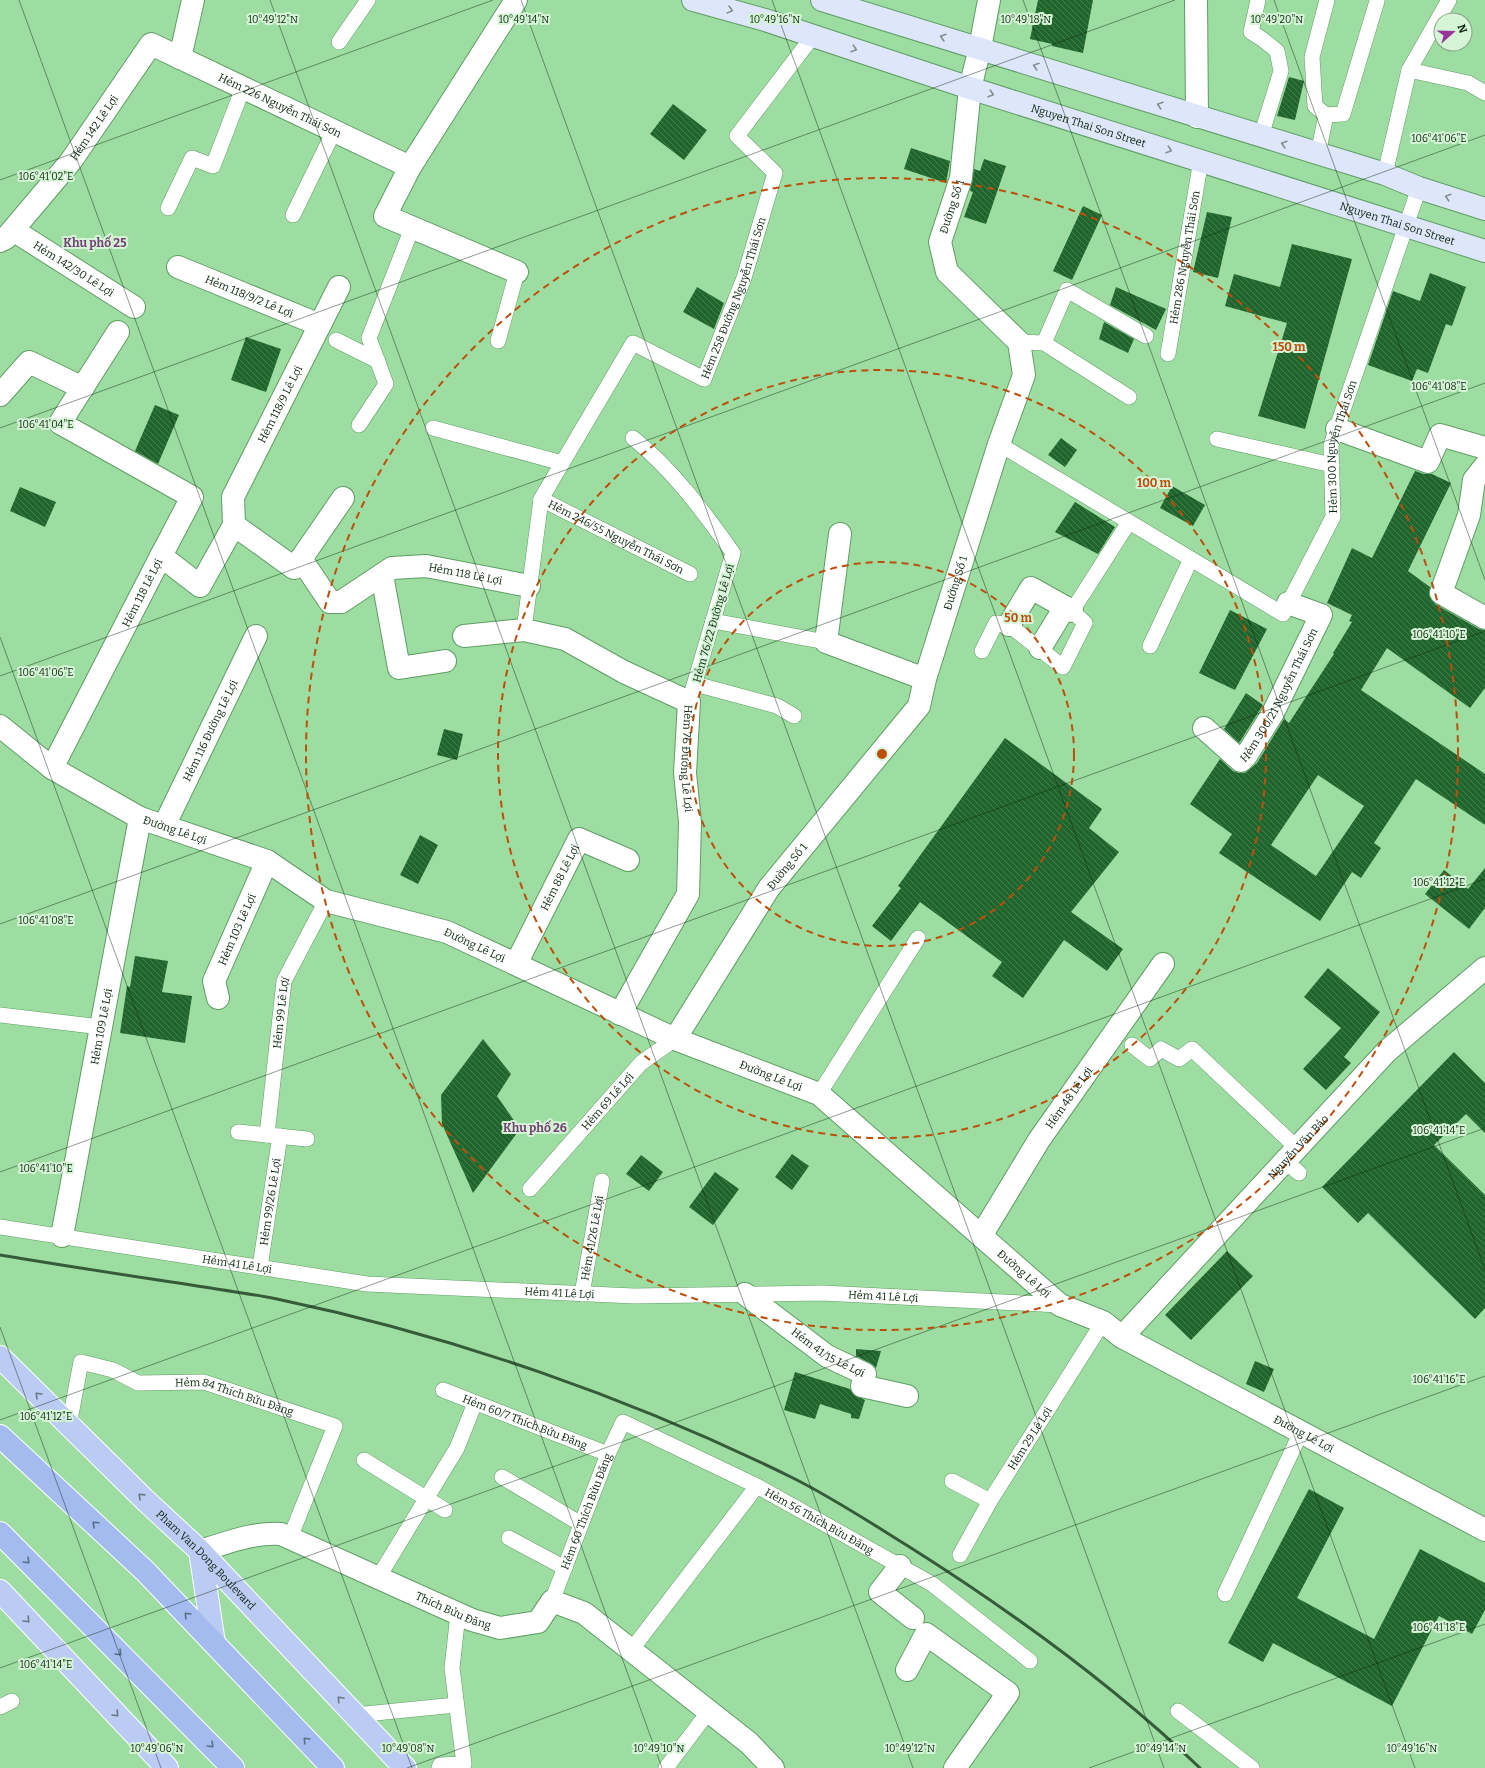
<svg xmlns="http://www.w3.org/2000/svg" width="1485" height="1768" font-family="Bitter,serif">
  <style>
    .building { fill: url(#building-back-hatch); fill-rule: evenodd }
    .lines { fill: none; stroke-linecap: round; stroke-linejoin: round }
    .service-casing { stroke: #5e9d64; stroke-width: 16 }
    .minor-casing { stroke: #5e9d64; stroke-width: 24 }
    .secondary-casing { stroke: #5e9d64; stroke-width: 24 }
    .primary-casing { stroke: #fff; stroke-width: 24 }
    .trunk-casing { stroke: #fff; stroke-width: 24 }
    .service { stroke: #fff; stroke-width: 15 }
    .minor { stroke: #fff; stroke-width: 22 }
    .secondary { stroke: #dde6fa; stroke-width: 22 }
    .primary { stroke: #bbccf4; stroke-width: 22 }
    .trunk { stroke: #a4bbf0; stroke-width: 22 }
    .rail { stroke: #365b3a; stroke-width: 3 }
    .oneway { stroke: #7f9090 }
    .oneway2 { stroke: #647982 }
    .oneway3 { stroke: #587080 }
    .ticks { fill: none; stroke: #0c260f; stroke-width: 1; stroke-opacity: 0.45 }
    .ring { fill: none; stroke: #bc4f0d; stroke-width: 2; stroke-dasharray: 7 5 }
    .labels { text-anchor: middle; stroke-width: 4; stroke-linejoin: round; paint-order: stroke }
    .street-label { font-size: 11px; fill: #0c260f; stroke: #d5f5d6 }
    .neighbourhood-label { font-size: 12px; font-weight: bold; fill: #744276; stroke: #d5f5d6 }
    .ticks-label { font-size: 10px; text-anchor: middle; fill: #0c260f; stroke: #d5f5d6; stroke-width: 4; stroke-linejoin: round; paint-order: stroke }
    .centre { fill: #bc4f0d; stroke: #d5f5d6; stroke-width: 2 }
    .ring-label { font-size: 12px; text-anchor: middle; font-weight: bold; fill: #bc4f0d; stroke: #d5f5d6; stroke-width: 4; stroke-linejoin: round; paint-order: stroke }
  </style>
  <defs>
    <pattern id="building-back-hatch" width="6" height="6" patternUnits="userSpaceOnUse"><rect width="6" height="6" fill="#20652b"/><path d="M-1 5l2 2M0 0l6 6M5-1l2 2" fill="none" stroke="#467b4e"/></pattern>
  </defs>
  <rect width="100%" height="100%" fill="#9ddda1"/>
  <!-- building -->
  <g class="building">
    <polygon points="1038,0 1093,0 1083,53 1052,46 1052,44 1030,39"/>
    <polygon points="1289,77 1304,81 1295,120 1277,116"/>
    <polygon points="673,104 707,130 684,160 650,134"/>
    <polygon points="911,148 950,161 946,183 904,169"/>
    <polygon points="984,159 1006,166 986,224 964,217 973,192 970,191 974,169 980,171"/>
    <polygon points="1083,206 1102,215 1072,280 1053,271"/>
    <polygon points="1207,212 1232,217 1218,278 1193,272"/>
    <polygon points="1292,244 1352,259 1305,429 1258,416 1287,323 1225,306 1234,274 1280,287"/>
    <polygon points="1430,273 1466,287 1452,326 1446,324 1428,373 1417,369 1412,381 1368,365 1393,291 1420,301"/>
    <polygon points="697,287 724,303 714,329 683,312"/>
    <polygon points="1116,287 1166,309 1156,330 1110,305"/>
    <polygon points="1104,322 1134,339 1128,353 1099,339"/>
    <polygon points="246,337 281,349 266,392 231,380"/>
    <polygon points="155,405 179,415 158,464 135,451"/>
    <polygon points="1061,438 1077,450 1065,467 1048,455"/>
    <path d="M1415 471 1424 474H1432L1451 483 1408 571 1430 587 1429 595 1435 604 1479 629 1485 630V688L1470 708 1387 648 1361 690 1485 774V825L1416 779 1374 843 1381 848 1361 878 1352 872 1320 921 1219 853 1232 834 1190 804 1220 759 1233 771 1239 773H1245L1257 763 1284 719 1289 723 1334 654 1333 653 1352 622 1349 621 1352 615 1327 603 1352 548 1372 558ZM1318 775 1364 806 1316 876 1271 845Z"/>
    <polygon points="1172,486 1205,505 1193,526 1160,508"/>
    <polygon points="20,487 56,502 45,527 10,511"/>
    <polygon points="1075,502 1115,527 1098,554 1055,532"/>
    <polygon points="1230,610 1267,629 1235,690 1199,673"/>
    <polygon points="1246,693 1263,705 1239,743 1224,729"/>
    <polygon points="444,729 463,734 457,760 437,755"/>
    <polygon points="1005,738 1102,809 1089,828 1119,852 1071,912 1123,949 1107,971 1064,940 1023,998 992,976 1002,962 920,902 891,941 872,926 901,888 898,886"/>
    <polygon points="420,835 438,845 418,884 400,875"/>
    <polygon points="1485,868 1485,908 1469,929 1425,894 1444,870 1468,889"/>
    <polygon points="135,956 168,961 162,992 192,996 185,1043 120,1033 127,986 130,987"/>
    <polygon points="1328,968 1380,1012 1344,1057 1351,1063 1326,1090 1303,1069 1341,1028 1304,997"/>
    <polygon points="483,1039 511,1074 497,1096 520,1129 473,1193 442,1124 441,1095"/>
    <polygon points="1454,1052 1485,1083 1485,1133 1466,1114 1434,1145 1485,1195 1485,1308 1475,1319 1368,1213 1358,1223 1322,1187"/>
    <polygon points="792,1154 809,1166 792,1190 775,1177"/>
    <polygon points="641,1155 663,1172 649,1191 626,1174"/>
    <polygon points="715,1172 739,1189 713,1225 689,1207"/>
    <polygon points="1227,1251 1253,1276 1191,1340 1165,1315"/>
    <polygon points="856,1349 881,1351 876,1368 870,1363 856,1356"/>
    <polygon points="1255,1361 1274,1369 1264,1392 1246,1384"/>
    <polygon points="795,1372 850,1389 854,1395 865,1400 859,1419 851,1418 851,1414 820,1404 815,1419 784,1410"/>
    <polygon points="1309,1489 1344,1508 1297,1598 1374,1639 1420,1549 1485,1583 1485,1610 1472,1634 1439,1616 1392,1706 1273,1643 1263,1662 1228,1643"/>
  </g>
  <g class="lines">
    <!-- service casing -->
    <g class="service-casing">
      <g id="service">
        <polyline points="1258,0 1251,32 1262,39 1277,51 1281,71 1261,136"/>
        <polyline points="339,42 368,0"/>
        <polyline points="1409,70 1449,0"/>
        <polyline points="1326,115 1343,114 1377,1"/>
        <polyline points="1318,154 1326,115 1315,106 1312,57 1327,0"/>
        <polyline points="1385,174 1409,70 1468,83 1485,93"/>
        <polyline points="168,208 192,158 213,166 243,88"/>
        <polyline points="293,215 334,131"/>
        <polyline points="336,340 378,361"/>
        <polyline points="498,341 517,272"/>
        <polyline points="1019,342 1044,343 1129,397"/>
        <polyline points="1044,343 1067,290 1146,336"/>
        <path id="s1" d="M1168 354 1201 160"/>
        <polyline points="359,425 386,384 369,338 412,228"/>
        <polyline points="433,428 562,463"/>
        <path d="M633 438C673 470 703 511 733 553L689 702"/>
        <polyline points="1217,439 1332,465"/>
        <path id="s2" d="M999 444 1283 614 1333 517 1331 445 1419 188"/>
        <path id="s3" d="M541 499 690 574"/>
        <polyline points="713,621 826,642"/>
        <path id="s4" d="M524 630 541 499 633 343 704 379 744 278 775 173 737 136 813 36"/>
        <polyline points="1150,646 1191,559"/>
        <polyline points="982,651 996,623 1009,625 1063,667 1085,623 1072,611 1129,522"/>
        <polyline points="695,684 777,706 794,716"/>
        <polyline points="0,1015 101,1027"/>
        <polyline points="1132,1045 1150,1059 1161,1049 1179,1059 1192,1049 1297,1148"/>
        <polyline points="819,1094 918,938"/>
        <polyline points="238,1132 307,1139"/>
        <path id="s5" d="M267 1135 284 981 326 901"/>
        <polyline points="1285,1161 1299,1173"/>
        <path id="s6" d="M530 1189 641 1063 675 1039"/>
        <path id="s7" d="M0 1227 367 1284 634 1296 822 1293 1060 1305"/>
        <path id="s8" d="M260 1267 280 1136"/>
        <path id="s9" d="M582 1294 602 1181"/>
        <path id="s10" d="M443 1390 608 1454"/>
        <path id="s11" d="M69 1425 81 1362 113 1370 138 1383 204 1382 335 1426 290 1538"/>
        <polyline points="364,1460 445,1510"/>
        <polyline points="502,1477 581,1524"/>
        <polyline points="952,1481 990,1501"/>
        <polyline points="509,1538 565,1568"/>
        <path id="s12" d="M960 1555 990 1501 1103 1322"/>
        <polyline points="378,1578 457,1448 475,1403"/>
        <polyline points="1225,1594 1301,1432"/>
        <path id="s13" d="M552 1601 608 1454 623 1422 757 1486"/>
        <path id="s14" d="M632 1649 757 1486 932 1584 1030 1661"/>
        <polyline points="0,1707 12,1701"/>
        <polyline points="1178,1711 1252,1768"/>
        <polyline points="355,1715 456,1705"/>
        <polyline points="439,1768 440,1765 464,1764 452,1668 458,1614"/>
        <polyline points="666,1768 709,1711"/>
      </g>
    </g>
    <!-- minor casing -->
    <g class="minor-casing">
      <g id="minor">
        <polyline points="516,0 410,167 385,216 517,272"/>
        <polyline points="1196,0 1197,117"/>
        <polyline points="180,58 193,0"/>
        <path id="s15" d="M13 230 134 307"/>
        <path id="s16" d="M0 241 6 238 71 161 151 44 410 167"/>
        <path id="s17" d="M178 267 320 325"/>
        <polyline points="118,332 60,423 192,497 161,556"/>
        <polyline points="0,395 29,362 83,388"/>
        <polyline points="1337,429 1428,462 1440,435 1485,448"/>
        <polyline points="1485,466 1474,480 1469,515 1441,593 1485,618"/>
        <path id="s18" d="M234 525 233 497 339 287"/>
        <polyline points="840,534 826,642 925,679"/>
        <polyline points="301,559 343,498"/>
        <polyline points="382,575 399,668 445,661"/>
        <polyline points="1009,625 1031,588 1072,611"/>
        <path id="s19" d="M464 636 524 630 565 639 624 672 689 702 685 773 690 822 688 894 620 1014"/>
        <polyline points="1040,648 1065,607"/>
        <path id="s20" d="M0 726 52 768 140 818 267 861 326 901 447 932 675 1039 819 1094 1060 1305 1103 1322 1122 1337 1485 1530"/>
        <path id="s21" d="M1204 728 1241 761 1246 756 1273 713 1321 615 1288 603"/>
        <path id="s22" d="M52 768 161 556 200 586 234 525 294 568 301 559 330 602H341L392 568 426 566 529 586"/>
        <path id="s23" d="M164 826 256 636"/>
        <path id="s24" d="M516 964 579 839 628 860"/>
        <path id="s25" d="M218 998 214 981 267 861"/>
        <path id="s26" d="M675 1039 769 888 919 706 925 679 999 444 1024 375 1019 342 947 272 940 242 961 178 970 88 980 48 989 0"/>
        <path id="s27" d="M62 1236 140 818"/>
        <path id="s28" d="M981 1236 1039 1140 1163 964"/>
        <path id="s29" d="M745 1294 827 1356 865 1374 862 1386 907 1396"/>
        <path id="s30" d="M1122 1337 1387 1051 1485 968"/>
        <path id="s31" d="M200 1551C227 1543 253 1532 281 1534L472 1620 500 1628 538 1622 552 1601 584 1613 749 1743 773 1768"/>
        <polyline points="900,1566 880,1592 913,1618"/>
        <polyline points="907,1670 926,1634 1008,1693 955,1768"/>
      </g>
    </g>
    <!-- secondary casing -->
    <g class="secondary-casing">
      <g id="secondary">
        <path id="s32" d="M693 0 765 20 970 88 1485 251"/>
        <polyline points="822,0 1385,174 1419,188 1485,209"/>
      </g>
    </g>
    <!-- primary casing -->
    <g class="primary-casing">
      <g id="primary">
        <path id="s33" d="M0 1357 145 1500 200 1551 405 1768"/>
        <polyline points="200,1551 214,1643"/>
        <polyline points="0,1591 167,1768"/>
      </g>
    </g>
    <!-- trunk casing -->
    <g class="trunk-casing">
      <g id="trunk">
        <polyline points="0,1436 145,1571 333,1768"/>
        <polyline points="0,1533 233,1768"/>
      </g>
    </g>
    <!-- service -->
    <use href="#service" class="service"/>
    <!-- minor -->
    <use href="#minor" class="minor"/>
    <!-- secondary -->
    <use href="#secondary" class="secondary"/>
    <!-- primary -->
    <use href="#primary" class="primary"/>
    <!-- trunk -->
    <use href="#trunk" class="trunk"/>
    <!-- rail -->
    <path class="rail" d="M0 1255C62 1265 123 1275 185 1284 215 1289 247 1293 277 1299 454 1336 631 1398 793 1478 833 1498 871 1523 908 1546 1011 1611 1112 1684 1200 1768"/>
  </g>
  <!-- one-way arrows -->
  <defs><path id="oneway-chevron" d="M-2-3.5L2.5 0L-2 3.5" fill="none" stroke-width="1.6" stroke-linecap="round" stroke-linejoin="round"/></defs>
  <g class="oneway">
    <use href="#oneway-chevron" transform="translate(730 10) rotate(15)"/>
    <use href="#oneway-chevron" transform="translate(943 37) rotate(-163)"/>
    <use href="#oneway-chevron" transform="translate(854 49) rotate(18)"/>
    <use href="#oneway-chevron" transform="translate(1036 66) rotate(-162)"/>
    <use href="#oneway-chevron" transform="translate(991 94) rotate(18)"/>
    <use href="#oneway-chevron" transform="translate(1160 105) rotate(-162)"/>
    <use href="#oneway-chevron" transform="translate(1284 144) rotate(-163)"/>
    <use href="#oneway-chevron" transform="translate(1169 150) rotate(18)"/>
    <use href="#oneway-chevron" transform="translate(1448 197) rotate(-162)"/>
  </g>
  <g class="oneway2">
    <use href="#oneway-chevron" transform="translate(38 1395) rotate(-135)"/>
    <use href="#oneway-chevron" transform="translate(141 1496) rotate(-136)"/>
    <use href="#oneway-chevron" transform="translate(27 1620) rotate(47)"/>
    <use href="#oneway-chevron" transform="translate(340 1699) rotate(-133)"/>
    <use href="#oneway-chevron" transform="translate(116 1714) rotate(47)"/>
  </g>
  <g class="oneway3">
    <use href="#oneway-chevron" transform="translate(95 1524) rotate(-137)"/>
    <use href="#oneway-chevron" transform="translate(27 1561) rotate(45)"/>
    <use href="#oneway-chevron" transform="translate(187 1615) rotate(-134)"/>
    <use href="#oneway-chevron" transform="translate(119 1653) rotate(45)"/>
    <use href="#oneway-chevron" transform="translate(306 1740) rotate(-134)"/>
    <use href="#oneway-chevron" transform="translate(211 1745) rotate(45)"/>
  </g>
  <!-- ticks -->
  <path class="ticks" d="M19 0 662 1768M270 0 913 1768M521 0 1164 1768M772 0 1415 1768M1023 0 1485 1270M1274 0 1485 580M0 180 493 0M0 428 1175 0M0 637 412 1768M0 676 1485 135M0 924 1485 383M0 1172 1485 631M0 1327 161 1768M0 1420 1485 879M0 1668 1485 1128M407 1768 1485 1376M1089 1768 1485 1624"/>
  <!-- distance rings -->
  <g class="ring">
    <circle cx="882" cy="754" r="192"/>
    <circle cx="882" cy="754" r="384"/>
    <circle cx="882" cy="754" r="576"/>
  </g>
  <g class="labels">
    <!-- street labels -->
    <g class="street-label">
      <text dy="4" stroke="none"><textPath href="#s16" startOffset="392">Hẻm 226 Nguyễn Thái Sơn</textPath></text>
      <text dy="4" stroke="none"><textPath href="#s32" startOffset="415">Nguyen Thai Son Street</textPath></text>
      <text dy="4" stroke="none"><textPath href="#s16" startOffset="148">Hẻm 142 Lê Lợi</textPath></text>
      <text dy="4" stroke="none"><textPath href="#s26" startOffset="963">Đường Số 1</textPath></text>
      <text dy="4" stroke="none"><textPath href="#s32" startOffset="739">Nguyen Thai Son Street</textPath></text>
      <text dy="4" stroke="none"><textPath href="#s1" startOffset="98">Hẻm 286 Nguyễn Thái Sơn</textPath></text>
      <text dy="4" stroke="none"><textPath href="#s15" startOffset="72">Hẻm 142/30 Lê Lợi</textPath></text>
      <text dy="4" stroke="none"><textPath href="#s4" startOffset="479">Hẻm 258 Đường Nguyễn Thái Sơn</textPath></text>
      <text dy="4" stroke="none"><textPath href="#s17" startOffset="77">Hẻm 118/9/2 Lê Lợi</textPath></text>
      <text dy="4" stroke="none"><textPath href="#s18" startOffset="132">Hẻm 118/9 Lê Lợi</textPath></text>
      <text dy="4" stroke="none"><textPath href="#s2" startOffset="512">Hẻm 300 Nguyễn Thái Sơn</textPath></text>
      <text dy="4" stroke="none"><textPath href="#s3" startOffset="84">Hẻm 246/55 Nguyễn Thái Sơn</textPath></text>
      <text dy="4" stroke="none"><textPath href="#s22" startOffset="641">Hẻm 118 Lê Lợi</textPath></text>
      <text dy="4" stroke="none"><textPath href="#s26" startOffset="542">Đường Số 1</textPath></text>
      <text dy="4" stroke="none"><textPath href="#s22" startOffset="197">Hẻm 118 Lê Lợi</textPath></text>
      <text transform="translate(713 623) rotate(-74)" y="4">Hẻm 76/22 Đường Lê Lợi</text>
      <text dy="4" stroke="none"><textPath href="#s21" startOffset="126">Hẻm 300/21 Nguyễn Thái Sơn</textPath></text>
      <text dy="4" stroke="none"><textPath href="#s23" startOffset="106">Hẻm 116 Đường Lê Lợi</textPath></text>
      <text dy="4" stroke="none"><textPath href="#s19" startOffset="298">Hẻm 76 Đường Lê Lợi</textPath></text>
      <text dy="4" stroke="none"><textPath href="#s20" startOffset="205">Đường Lê Lợi</textPath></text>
      <text dy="4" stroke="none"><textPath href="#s26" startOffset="206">Đường Số 1</textPath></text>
      <text dy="4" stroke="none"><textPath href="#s24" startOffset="97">Hẻm 88 Lê Lợi</textPath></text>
      <text dy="4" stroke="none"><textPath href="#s25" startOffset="74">Hẻm 103 Lê Lợi</textPath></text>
      <text dy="4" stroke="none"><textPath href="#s20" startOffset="529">Đường Lê Lợi</textPath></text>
      <text dy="4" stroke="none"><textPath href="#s5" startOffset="123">Hẻm 99 Lê Lợi</textPath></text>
      <text dy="4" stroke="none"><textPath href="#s27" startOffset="213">Hẻm 109 Lê Lợi</textPath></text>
      <text dy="4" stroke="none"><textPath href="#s20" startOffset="853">Đường Lê Lợi</textPath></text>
      <text dy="4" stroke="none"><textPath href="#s28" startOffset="164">Hẻm 48 Lê Lợi</textPath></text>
      <text dy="4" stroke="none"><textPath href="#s6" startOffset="117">Hẻm 69 Lê Lợi</textPath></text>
      <text dy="4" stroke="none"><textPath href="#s30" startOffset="259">Nguyễn Văn Bảo</textPath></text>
      <text dy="4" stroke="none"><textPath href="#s8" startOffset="66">Hẻm 99/26 Lê Lợi</textPath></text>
      <text dy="4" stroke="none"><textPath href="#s9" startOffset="57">Hẻm 41/26 Lê Lợi</textPath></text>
      <text dy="4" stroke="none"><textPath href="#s7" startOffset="240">Hẻm 41 Lê Lợi</textPath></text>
      <text dy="4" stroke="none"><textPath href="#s20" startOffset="1177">Đường Lê Lợi</textPath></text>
      <text dy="4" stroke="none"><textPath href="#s7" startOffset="564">Hẻm 41 Lê Lợi</textPath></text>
      <text dy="4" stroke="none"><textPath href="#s7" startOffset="888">Hẻm 41 Lê Lợi</textPath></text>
      <text dy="4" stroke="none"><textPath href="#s29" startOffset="102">Hẻm 41/15 Lê Lợi</textPath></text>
      <text dy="4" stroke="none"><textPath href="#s11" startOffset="224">Hẻm 84 Thích Bửu Đăng</textPath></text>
      <text dy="4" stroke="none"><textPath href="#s10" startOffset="88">Hẻm 60/7 Thích Bửu Đăng</textPath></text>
      <text dy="4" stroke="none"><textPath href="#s20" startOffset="1501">Đường Lê Lợi</textPath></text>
      <text dy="4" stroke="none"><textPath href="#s12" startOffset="136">Hẻm 29 Lê Lợi</textPath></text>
      <text dy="4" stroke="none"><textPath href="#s13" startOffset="96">Hẻm 60 Thích Bửu Đăng</textPath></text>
      <text dy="4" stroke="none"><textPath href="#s14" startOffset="277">Hẻm 56 Thích Bửu Đăng</textPath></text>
      <text dy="4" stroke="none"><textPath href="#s33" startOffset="289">Pham Van Dong Boulevard</textPath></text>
      <text dy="4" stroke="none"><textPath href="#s31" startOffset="272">Thích Bửu Đăng</textPath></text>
    </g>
    <!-- neighbourhood labels -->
    <g class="neighbourhood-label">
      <text x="95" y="247">Khu phố 25</text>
      <text x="535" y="1132">Khu phố 26</text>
    </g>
  </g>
  <g class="ticks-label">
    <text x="273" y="23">10°49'12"N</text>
    <text x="524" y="23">10°49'14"N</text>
    <text x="775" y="23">10°49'16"N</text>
    <text x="1026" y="23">10°49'18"N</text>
    <text x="1277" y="23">10°49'20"N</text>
    <text x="1439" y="142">106°41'06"E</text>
    <text x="46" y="180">106°41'02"E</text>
    <text x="1439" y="390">106°41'08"E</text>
    <text x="46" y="428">106°41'04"E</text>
    <text x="1439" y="638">106°41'10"E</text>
    <text x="46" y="676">106°41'06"E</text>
    <text x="1439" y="886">106°41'12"E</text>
    <text x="46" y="924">106°41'08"E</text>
    <text x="1439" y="1134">106°41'14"E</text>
    <text x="46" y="1172">106°41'10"E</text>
    <text x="1439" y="1383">106°41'16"E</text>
    <text x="46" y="1420">106°41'12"E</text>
    <text x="1439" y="1631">106°41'18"E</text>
    <text x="46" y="1668">106°41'14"E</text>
    <text x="157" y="1752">10°49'06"N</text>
    <text x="408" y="1752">10°49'08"N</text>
    <text x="659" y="1752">10°49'10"N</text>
    <text x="910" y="1752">10°49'12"N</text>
    <text x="1161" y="1752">10°49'14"N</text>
    <text x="1412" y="1752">10°49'16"N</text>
  </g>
  <circle cx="882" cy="754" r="6" class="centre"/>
  <g class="ring-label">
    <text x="1289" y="351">150 m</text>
    <text x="1154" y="487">100 m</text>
    <text x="1018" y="622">50 m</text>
  </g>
  <!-- north arrow -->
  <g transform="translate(1453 32) rotate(70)"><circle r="19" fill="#d5f5d6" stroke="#85a286"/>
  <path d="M0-3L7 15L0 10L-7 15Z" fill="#97349b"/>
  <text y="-6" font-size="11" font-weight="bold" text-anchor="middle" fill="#0c260f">N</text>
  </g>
</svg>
